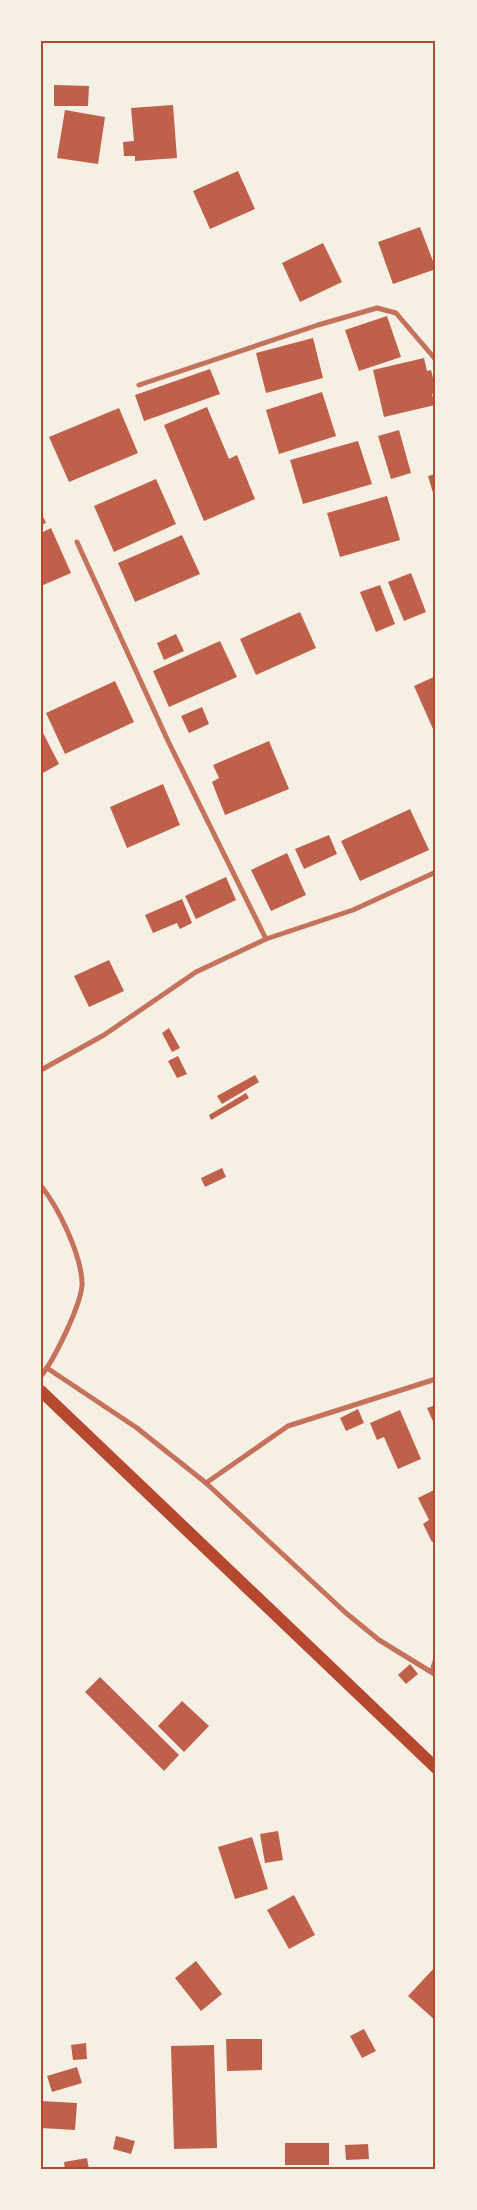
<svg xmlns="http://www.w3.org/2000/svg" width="477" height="2210" font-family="Jost,sans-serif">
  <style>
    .building { fill: #bf614a }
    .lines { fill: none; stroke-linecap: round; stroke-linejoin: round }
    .minor { stroke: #c5725c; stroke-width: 5 }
    .primary { stroke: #b5482f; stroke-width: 12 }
    .neatline { fill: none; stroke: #b5482f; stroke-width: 2 }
  </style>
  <rect width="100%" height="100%" fill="#f6efe4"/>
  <!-- building -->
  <g class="building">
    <polygon points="54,85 89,86 88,106 54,106"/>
    <polygon points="173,105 177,158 135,161 135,156 124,156 123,142 134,141 131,108"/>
    <polygon points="65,110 105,117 98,164 57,158"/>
    <polygon points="238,171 255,209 210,229 193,191"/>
    <polygon points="420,227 436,269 393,284 378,242"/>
    <polygon points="323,243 342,282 300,302 282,263"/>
    <polygon points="387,316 401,357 359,371 345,330"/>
    <polygon points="313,338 323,378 266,393 256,353"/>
    <polygon points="424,358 427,371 431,370 436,390 436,393 432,394 435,405 384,417 373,370"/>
    <polygon points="210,369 220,394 144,421 135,395"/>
    <polygon points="322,392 336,436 279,454 266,410"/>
    <polygon points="207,407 229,459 237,455 255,499 204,521 164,425"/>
    <polygon points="119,408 138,453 69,482 49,437"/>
    <polygon points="399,430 411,473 391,479 378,436"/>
    <polygon points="358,441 372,484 303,504 290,460"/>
    <polygon points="436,474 436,500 435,500 428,476"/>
    <polygon points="156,479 176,524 114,552 94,506"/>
    <polygon points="387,496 400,540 340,557 327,513"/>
    <polygon points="41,512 46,523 41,525"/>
    <polygon points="51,528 71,573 41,586 41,533"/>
    <polygon points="182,535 200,574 135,602 118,563"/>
    <polygon points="411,573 426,612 404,621 388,582"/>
    <polygon points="380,585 395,624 376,632 360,592"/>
    <polygon points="300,612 316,648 256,675 240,639"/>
    <polygon points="176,634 184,651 164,660 157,643"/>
    <polygon points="220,641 237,677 169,707 153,671"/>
    <polygon points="436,676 436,728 433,729 414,686"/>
    <polygon points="115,681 134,722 65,754 46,713"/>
    <polygon points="202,707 209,724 189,733 181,716"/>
    <polygon points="41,729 59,764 41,774"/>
    <polygon points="269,741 289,789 225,815 212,782 219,778 213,765"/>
    <polygon points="163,784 180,825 127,848 110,807"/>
    <polygon points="410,809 429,850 360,881 341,841"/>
    <polygon points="329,835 337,854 304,869 295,849"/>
    <polygon points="287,853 306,895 271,911 251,870"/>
    <polygon points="226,877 236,900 196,919 185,896"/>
    <polygon points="182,899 192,923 180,929 177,923 153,933 145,915"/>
    <polygon points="109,960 124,991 89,1007 74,976"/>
    <polygon points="169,1028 180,1048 172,1052 162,1033"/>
    <polygon points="178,1056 187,1074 177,1078 168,1061"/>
    <polygon points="255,1075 259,1082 222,1104 217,1096"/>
    <polygon points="246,1093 249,1098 211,1120 209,1115"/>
    <polygon points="222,1168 226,1177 205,1187 201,1178"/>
    <polygon points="436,1405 436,1428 427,1408"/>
    <polygon points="358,1409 364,1423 346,1431 340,1418"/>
    <polygon points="400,1410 421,1459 398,1469 384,1437 377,1440 370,1423"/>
    <polygon points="436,1489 436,1540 432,1542 423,1524 429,1520 418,1498"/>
    <polygon points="410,1664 418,1674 406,1684 398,1675"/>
    <polygon points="100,1677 179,1755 164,1771 85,1692"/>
    <polygon points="182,1701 209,1726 184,1752 158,1726"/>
    <polygon points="278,1831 283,1860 265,1863 260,1834"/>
    <polygon points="252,1837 268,1889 235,1899 218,1847"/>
    <polygon points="294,1895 315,1935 289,1949 267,1910"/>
    <polygon points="196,1961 222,1994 201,2011 175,1978"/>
    <polygon points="436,1966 436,2021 408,1996"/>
    <polygon points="364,2029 376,2051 362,2058 350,2036"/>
    <polygon points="226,2039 262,2039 262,2070 227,2071"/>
    <polygon points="86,2043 87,2059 73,2060 71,2045"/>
    <polygon points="214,2045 217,2148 174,2149 171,2046"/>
    <polygon points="77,2067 82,2083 52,2092 47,2076"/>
    <polygon points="41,2101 77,2103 75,2130 41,2128"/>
    <polygon points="116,2136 135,2141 131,2154 113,2149"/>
    <rect x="285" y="2143" width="44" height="22"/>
    <polygon points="368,2144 369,2159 346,2160 345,2145"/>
    <polygon points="87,2158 89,2169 65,2169 64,2162"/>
  </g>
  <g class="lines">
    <!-- minor -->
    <g class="minor">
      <polyline points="139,385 318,325 377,308 396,313 436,360"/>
      <polyline points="77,542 168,741 266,939"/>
      <polyline points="41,1070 104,1035 196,972 266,939 353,910 436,872"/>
      <path d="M41 1186C59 1208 80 1253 82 1281 84 1300 54 1360 41 1376"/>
      <polyline points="47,1368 137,1428 206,1483 346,1613 379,1640 436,1675"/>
      <polyline points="206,1483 288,1426 436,1379"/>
      <polyline points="432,1671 436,1658"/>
    </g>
    <!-- primary -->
    <polyline class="primary" points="41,1391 436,1768"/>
  </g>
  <!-- border -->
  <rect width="477" height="2210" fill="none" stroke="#f6efe4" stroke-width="85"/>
  <rect x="42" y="42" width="392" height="2126" class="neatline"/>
</svg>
